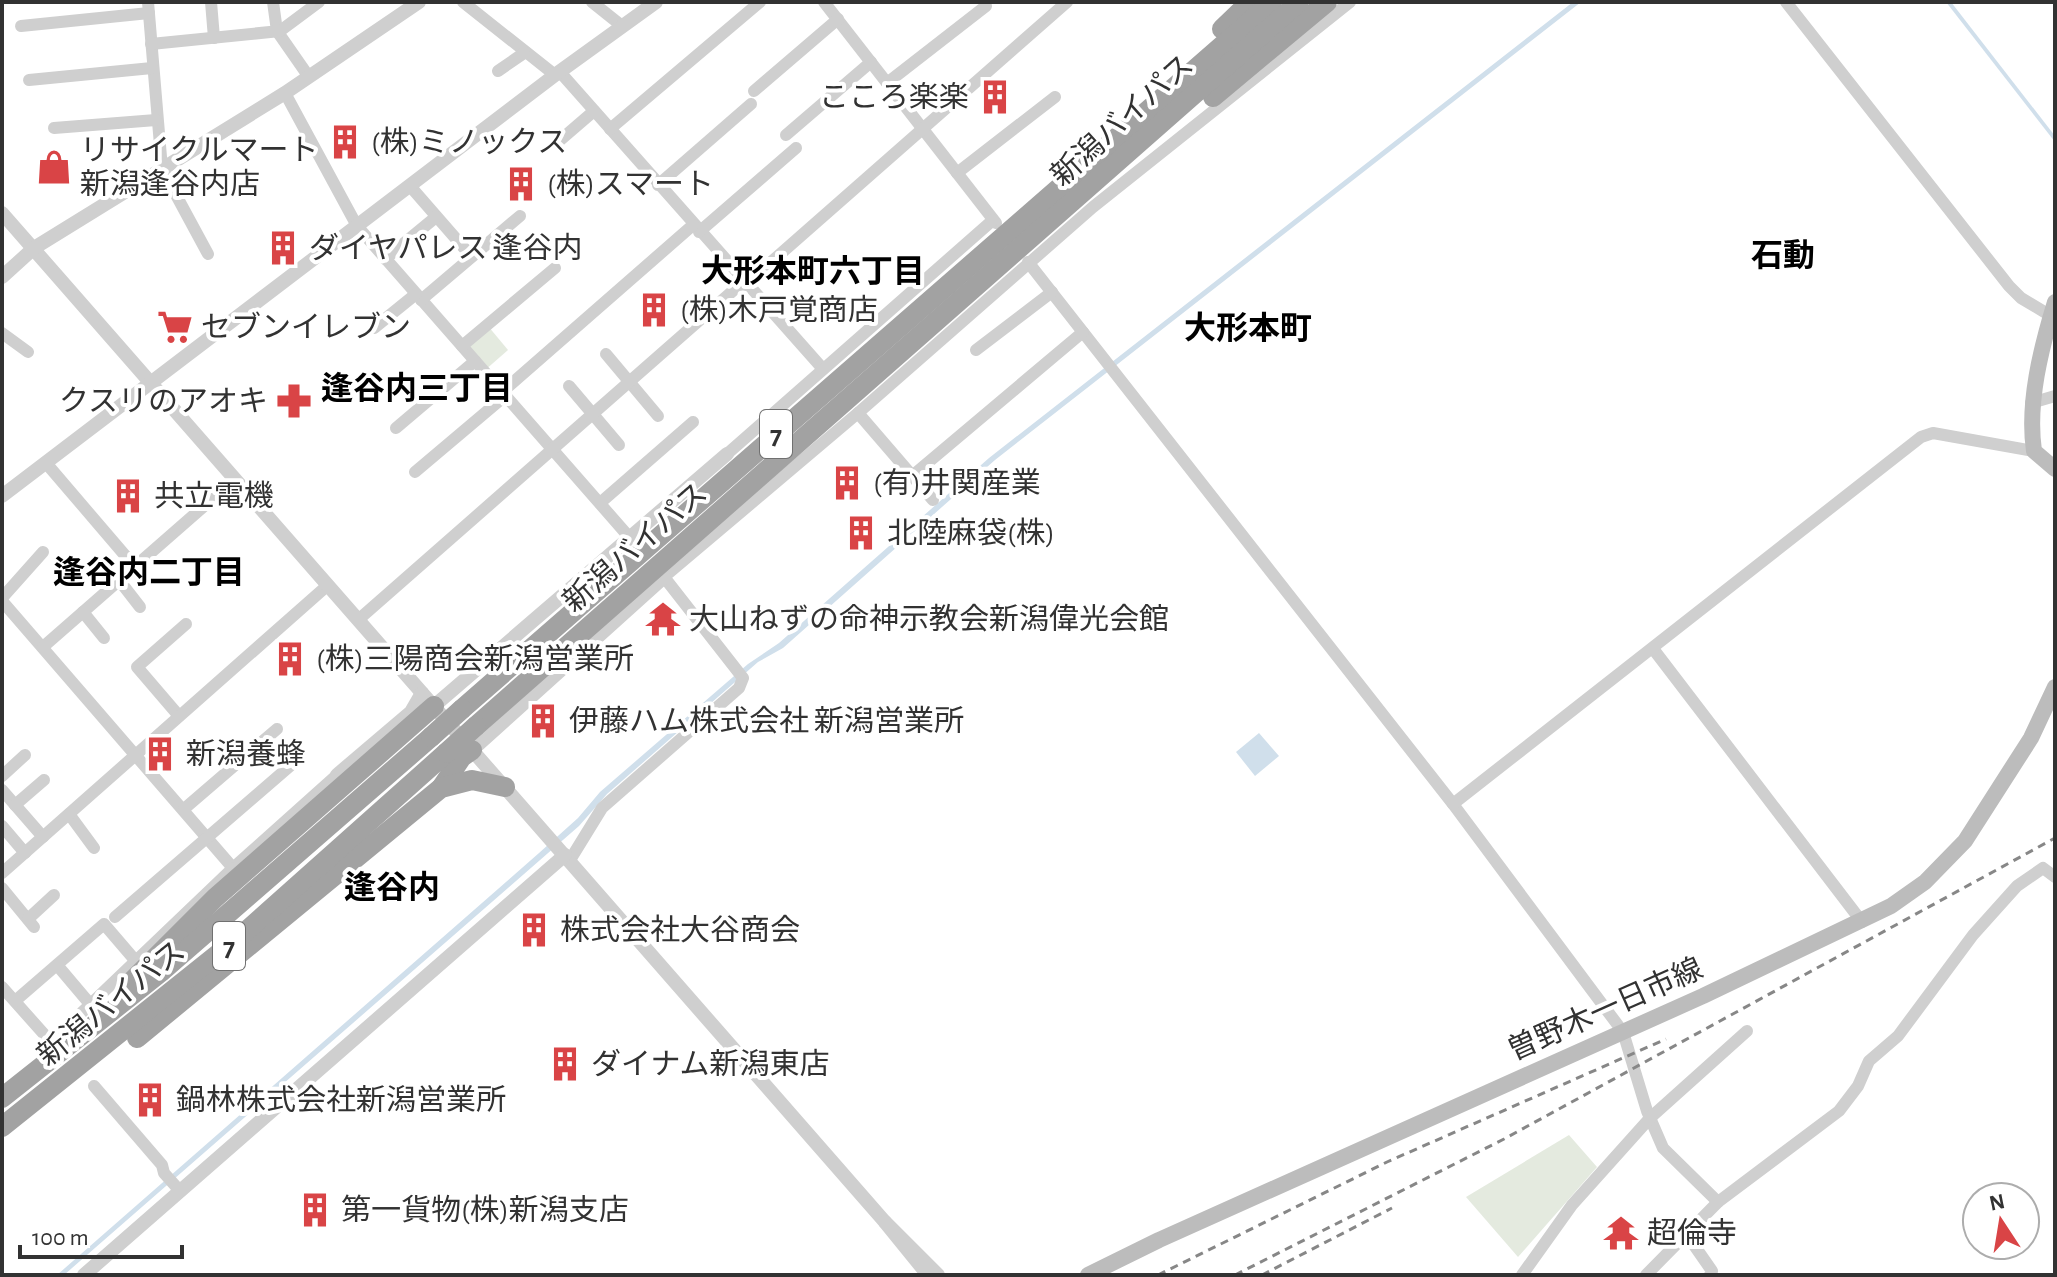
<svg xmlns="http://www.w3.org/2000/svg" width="2057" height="1277" font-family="'Alegreya Sans','Noto Sans JP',sans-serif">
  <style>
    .green { fill: #e4eadf }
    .water { fill: #d0dfeb }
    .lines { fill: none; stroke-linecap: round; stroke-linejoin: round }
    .minor { stroke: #cfcfcf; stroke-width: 12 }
    .tertiary { stroke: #cfcfcf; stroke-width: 14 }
    .secondary { stroke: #bcbcbc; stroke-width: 16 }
    .trunk { stroke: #a2a2a2; stroke-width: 20 }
    .rail { stroke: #878787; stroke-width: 3; stroke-dasharray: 8 6; stroke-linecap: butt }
    .trunk-bridge { stroke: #a2a2a2; stroke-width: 20 }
    .labels { text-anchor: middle; stroke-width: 8; stroke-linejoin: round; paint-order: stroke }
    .shield { fill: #fff; stroke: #707070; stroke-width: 2 }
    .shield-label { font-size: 28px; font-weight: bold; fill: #323232 }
    .poi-label { font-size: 30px; fill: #323232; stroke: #fff; text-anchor: start }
    .street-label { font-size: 30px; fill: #323232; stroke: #fff }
    .neighbourhood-label { font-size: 32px; font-weight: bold; fill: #000; stroke: #fff }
  </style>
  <rect width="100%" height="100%" fill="#fff"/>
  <!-- green -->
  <g class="green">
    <polygon points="488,326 508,350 484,371 463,346"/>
    <polygon points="1569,1135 1597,1167 1518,1257 1466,1197"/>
  </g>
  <!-- water -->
  <g class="water">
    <polygon points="1573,2 1581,2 995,460 783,648 758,662 607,794 579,826 64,1275 57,1275 539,853 578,818 600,792 748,664 779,643 989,458"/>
    <polygon points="1946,2 1951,2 2055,136 2055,142"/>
    <polygon points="1259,733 1279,756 1255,776 1236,752"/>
  </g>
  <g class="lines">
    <!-- minor -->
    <g class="minor">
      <polyline points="148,2 162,169 208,254"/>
      <polyline points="211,2 214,38"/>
      <polyline points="273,2 277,31 309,77"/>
      <polyline points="463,2 555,75"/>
      <polyline points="592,2 622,26"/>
      <polyline points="824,2 996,223"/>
      <polyline points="1786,2 2009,286 2021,298 2051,316"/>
      <polyline points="21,26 149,13"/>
      <polyline points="151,44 280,31 319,2"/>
      <polyline points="498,71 524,53"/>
      <polyline points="560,72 823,369"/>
      <polyline points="29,80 152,68"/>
      <polyline points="887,83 986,6"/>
      <polyline points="754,91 838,19"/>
      <polyline points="285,93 357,226 630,538"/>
      <polyline points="54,128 156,120"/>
      <polyline points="610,129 760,2"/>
      <polyline points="786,135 871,62"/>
      <polyline points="558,142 594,111"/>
      <polyline points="957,173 1055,97"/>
      <polyline points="658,185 751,104"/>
      <polyline points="410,186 471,256"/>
      <polyline points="699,232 796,148"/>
      <polyline points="385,259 436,217"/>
      <polyline points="1028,262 1453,804 1623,1032 1647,1111 1663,1148 1718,1202"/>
      <polyline points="745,285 1067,2"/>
      <polyline points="421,300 520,216"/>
      <polyline points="374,328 416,294"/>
      <polyline points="2,333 28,352"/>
      <polyline points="462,346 555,268"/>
      <polyline points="976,350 1052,292"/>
      <polyline points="606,354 658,416"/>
      <polyline points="569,386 619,445"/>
      <polyline points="502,392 693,225"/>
      <polyline points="2031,403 2055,396"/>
      <polyline points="858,413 933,500"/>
      <polyline points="396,428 475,361"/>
      <polyline points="727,454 993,220"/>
      <polyline points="46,463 135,567"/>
      <polyline points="415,472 505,396"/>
      <polyline points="912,476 1083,332"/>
      <polyline points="600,503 693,422"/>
      <polyline points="119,580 140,607"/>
      <polyline points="2,598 43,552"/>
      <polyline points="2,601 233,868 337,775"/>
      <polyline points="83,612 104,638"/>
      <polyline points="358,620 743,282"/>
      <polyline points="43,647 235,479"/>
      <polyline points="1654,650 1862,922"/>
      <polyline points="179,716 137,667 186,624"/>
      <polyline points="2,776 25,755"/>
      <polyline points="2,790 43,837"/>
      <polyline points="1453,804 1921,437 1933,433 2034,451"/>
      <polyline points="15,805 44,780"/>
      <polyline points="184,809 277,729"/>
      <polyline points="69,814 94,848"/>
      <polyline points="2,826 25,853"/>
      <polyline points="570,860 602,808 739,688 743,678 664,577 858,413 1093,207 1350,2"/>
      <polyline points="2,873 328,585"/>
      <polyline points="2,888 34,927"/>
      <polyline points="115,917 290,766"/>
      <polyline points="28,919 54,895"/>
      <polyline points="57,965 90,1004"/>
      <polyline points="2,987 51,1042 233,868"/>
      <polyline points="15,1001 104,924 134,959"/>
      <polyline points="94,1086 162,1165 164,1173 180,1191"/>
      <polyline points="1687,1235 1712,1271 1710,1275"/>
      <polyline points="1522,1275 1572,1205 1650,1118 1747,1031"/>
      <polyline points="1646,1275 1718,1202 1839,1111 1858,1086 1869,1061 1898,1036 1973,935 2017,886 2043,868 2055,877"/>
    </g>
    <!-- tertiary -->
    <g class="tertiary">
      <polyline points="2,213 885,1222"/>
      <polyline points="2,277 34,248 285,93 419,2"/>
      <polyline points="2,496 555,75 656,2"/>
      <polyline points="434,706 727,454"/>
      <polyline points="472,750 664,577"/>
      <polyline points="337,775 411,712 422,693"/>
      <polyline points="84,1275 565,855"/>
      <polyline points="928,1275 885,1222 938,1275"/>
    </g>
    <!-- secondary -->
    <g class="secondary">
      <path d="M2055 302C2041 348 2027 403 2034 451L2055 469"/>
      <polyline points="1088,1275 1159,1240 1703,996 1891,906 1925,882 1965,841 2031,738 2055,687"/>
    </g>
    <!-- trunk -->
    <g class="trunk">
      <polyline points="1222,29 1250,2"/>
      <polyline points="1213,97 1327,2"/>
      <polyline points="462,709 1272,2"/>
      <polyline points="476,726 1299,2"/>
      <polyline points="441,788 462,757 472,750"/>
      <polyline points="132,981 215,898 434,706"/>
      <polyline points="137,1038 441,788 472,780 505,787"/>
      <polyline points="2,1098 161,972 431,737"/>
      <polyline points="2,1127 243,934 446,753"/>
    </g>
    <!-- rail -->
    <g class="rail">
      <polyline points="1158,1275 1387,1162 1666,1039"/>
      <polyline points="1235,1275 1504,1139 2055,838"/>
      <polyline points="1262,1275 1392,1208"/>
    </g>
    <!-- trunk-bridge -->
    <g class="trunk-bridge">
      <polyline points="431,737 462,709"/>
      <polyline points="446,753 476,726"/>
    </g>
  </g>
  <!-- icons -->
  <defs>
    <g id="building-bare" transform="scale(2.76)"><path d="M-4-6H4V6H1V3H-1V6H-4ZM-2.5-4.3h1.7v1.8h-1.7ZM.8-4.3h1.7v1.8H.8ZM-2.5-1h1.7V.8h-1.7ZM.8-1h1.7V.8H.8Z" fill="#d94446" stroke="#fff" stroke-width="2.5" paint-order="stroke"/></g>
    <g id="shop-bare" transform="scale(2.76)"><path d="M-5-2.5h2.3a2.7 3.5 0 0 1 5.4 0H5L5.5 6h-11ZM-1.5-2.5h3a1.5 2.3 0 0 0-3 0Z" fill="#d94446" stroke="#fff" stroke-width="2.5" paint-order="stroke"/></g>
    <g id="supermarket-bare" transform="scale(2.76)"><path d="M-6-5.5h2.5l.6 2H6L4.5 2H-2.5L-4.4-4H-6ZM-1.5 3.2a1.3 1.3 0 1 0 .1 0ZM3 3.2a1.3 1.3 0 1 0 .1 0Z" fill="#d94446" stroke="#fff" stroke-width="2.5" paint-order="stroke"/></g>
    <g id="pharmacy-bare" transform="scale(2.76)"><path d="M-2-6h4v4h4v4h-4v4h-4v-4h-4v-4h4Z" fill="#d94446" stroke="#fff" stroke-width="2.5" paint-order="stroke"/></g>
    <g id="temple-bare" transform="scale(2.76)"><path d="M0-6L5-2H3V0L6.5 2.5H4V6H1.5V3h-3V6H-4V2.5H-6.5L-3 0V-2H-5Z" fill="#d94446" stroke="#fff" stroke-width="2.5" paint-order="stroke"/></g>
  </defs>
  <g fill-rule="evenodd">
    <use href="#building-bare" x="995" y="97"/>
    <use href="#building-bare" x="345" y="142"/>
    <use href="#shop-bare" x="54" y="167"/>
    <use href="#building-bare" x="521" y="184"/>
    <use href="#building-bare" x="283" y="248"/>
    <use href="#building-bare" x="654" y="310"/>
    <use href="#supermarket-bare" x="175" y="327"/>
    <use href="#pharmacy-bare" x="294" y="401"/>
    <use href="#building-bare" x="847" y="483"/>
    <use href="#building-bare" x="128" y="496"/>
    <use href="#building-bare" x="861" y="533"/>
    <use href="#temple-bare" x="663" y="619"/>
    <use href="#building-bare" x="290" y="659"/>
    <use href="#building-bare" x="543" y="721"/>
    <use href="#building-bare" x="160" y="754"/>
    <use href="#building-bare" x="534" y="930"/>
    <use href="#building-bare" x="565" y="1064"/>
    <use href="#building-bare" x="150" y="1100"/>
    <use href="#building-bare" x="315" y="1210"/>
    <use href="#temple-bare" x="1621" y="1233"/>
  </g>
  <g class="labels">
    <!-- shield labels -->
    <g class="shield">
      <rect x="760" y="410" width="32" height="48" rx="6"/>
      <rect x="213" y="922" width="32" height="48" rx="6"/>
    </g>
    <g class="shield-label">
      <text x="776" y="444">7</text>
      <text x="229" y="956">7</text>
    </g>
    <!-- poi labels -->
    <g class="poi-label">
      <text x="969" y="107" text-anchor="end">こころ楽楽</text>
      <text x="371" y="152">(株)ミノックス</text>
      <text x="80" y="160">リサイクルマート<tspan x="80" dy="34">新潟逢谷内店</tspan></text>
      <text x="547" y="194">(株)スマート</text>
      <text x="309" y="258">ダイヤパレス 逢谷内</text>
      <text x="680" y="320">(株)木戸覚商店</text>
      <text x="201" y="337">セブンイレブン</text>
      <text x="268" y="411" text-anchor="end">クスリのアオキ</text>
      <text x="873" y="493">(有)井関産業</text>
      <text x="154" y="506">共立電機</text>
      <text x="887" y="543">北陸麻袋(株)</text>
      <text x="689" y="629">大山ねずの命神示教会新潟偉光会館</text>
      <text x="316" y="669">(株)三陽商会新潟営業所</text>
      <text x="569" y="731">伊藤ハム株式会社 新潟営業所</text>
      <text x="186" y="764">新潟養蜂</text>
      <text x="560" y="940">株式会社大谷商会</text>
      <text x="591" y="1074">ダイナム新潟東店</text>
      <text x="176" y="1110">鍋林株式会社新潟営業所</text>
      <text x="341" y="1220">第一貨物(株)新潟支店</text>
      <text x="1647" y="1243">超倫寺</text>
    </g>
    <!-- street labels -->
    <g class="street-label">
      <text transform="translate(1122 120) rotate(-42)" y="10">新潟バイパス</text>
      <text transform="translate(635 547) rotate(-41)" y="10">新潟バイパス</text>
      <text transform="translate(111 1003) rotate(-39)" y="10">新潟バイパス</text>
      <text transform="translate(1605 1009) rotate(-24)" y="10">曽野木一日市線</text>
    </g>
    <!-- neighbourhood labels -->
    <g class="neighbourhood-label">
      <text x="1783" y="266">石動</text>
      <text x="813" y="282">大形本町六丁目</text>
      <text x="1248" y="339">大形本町</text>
      <text x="417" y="399">逢谷内三丁目</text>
      <text x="149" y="583">逢谷内二丁目</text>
      <text x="392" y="898">逢谷内</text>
    </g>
  </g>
  <!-- border -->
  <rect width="2057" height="1277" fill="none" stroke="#323232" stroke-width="8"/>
  <!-- north arrow -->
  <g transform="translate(2001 1221) rotate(348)"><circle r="38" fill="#ffffff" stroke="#adadad" stroke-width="2"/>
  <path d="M0-6L14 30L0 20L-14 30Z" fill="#d94446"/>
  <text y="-12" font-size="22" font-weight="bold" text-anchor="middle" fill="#323232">N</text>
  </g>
  <!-- scale -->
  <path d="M20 1245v12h162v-12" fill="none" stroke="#323232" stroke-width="4"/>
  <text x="32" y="1245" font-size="24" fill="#323232" stroke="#ffffff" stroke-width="6" paint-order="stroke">100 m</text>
</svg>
